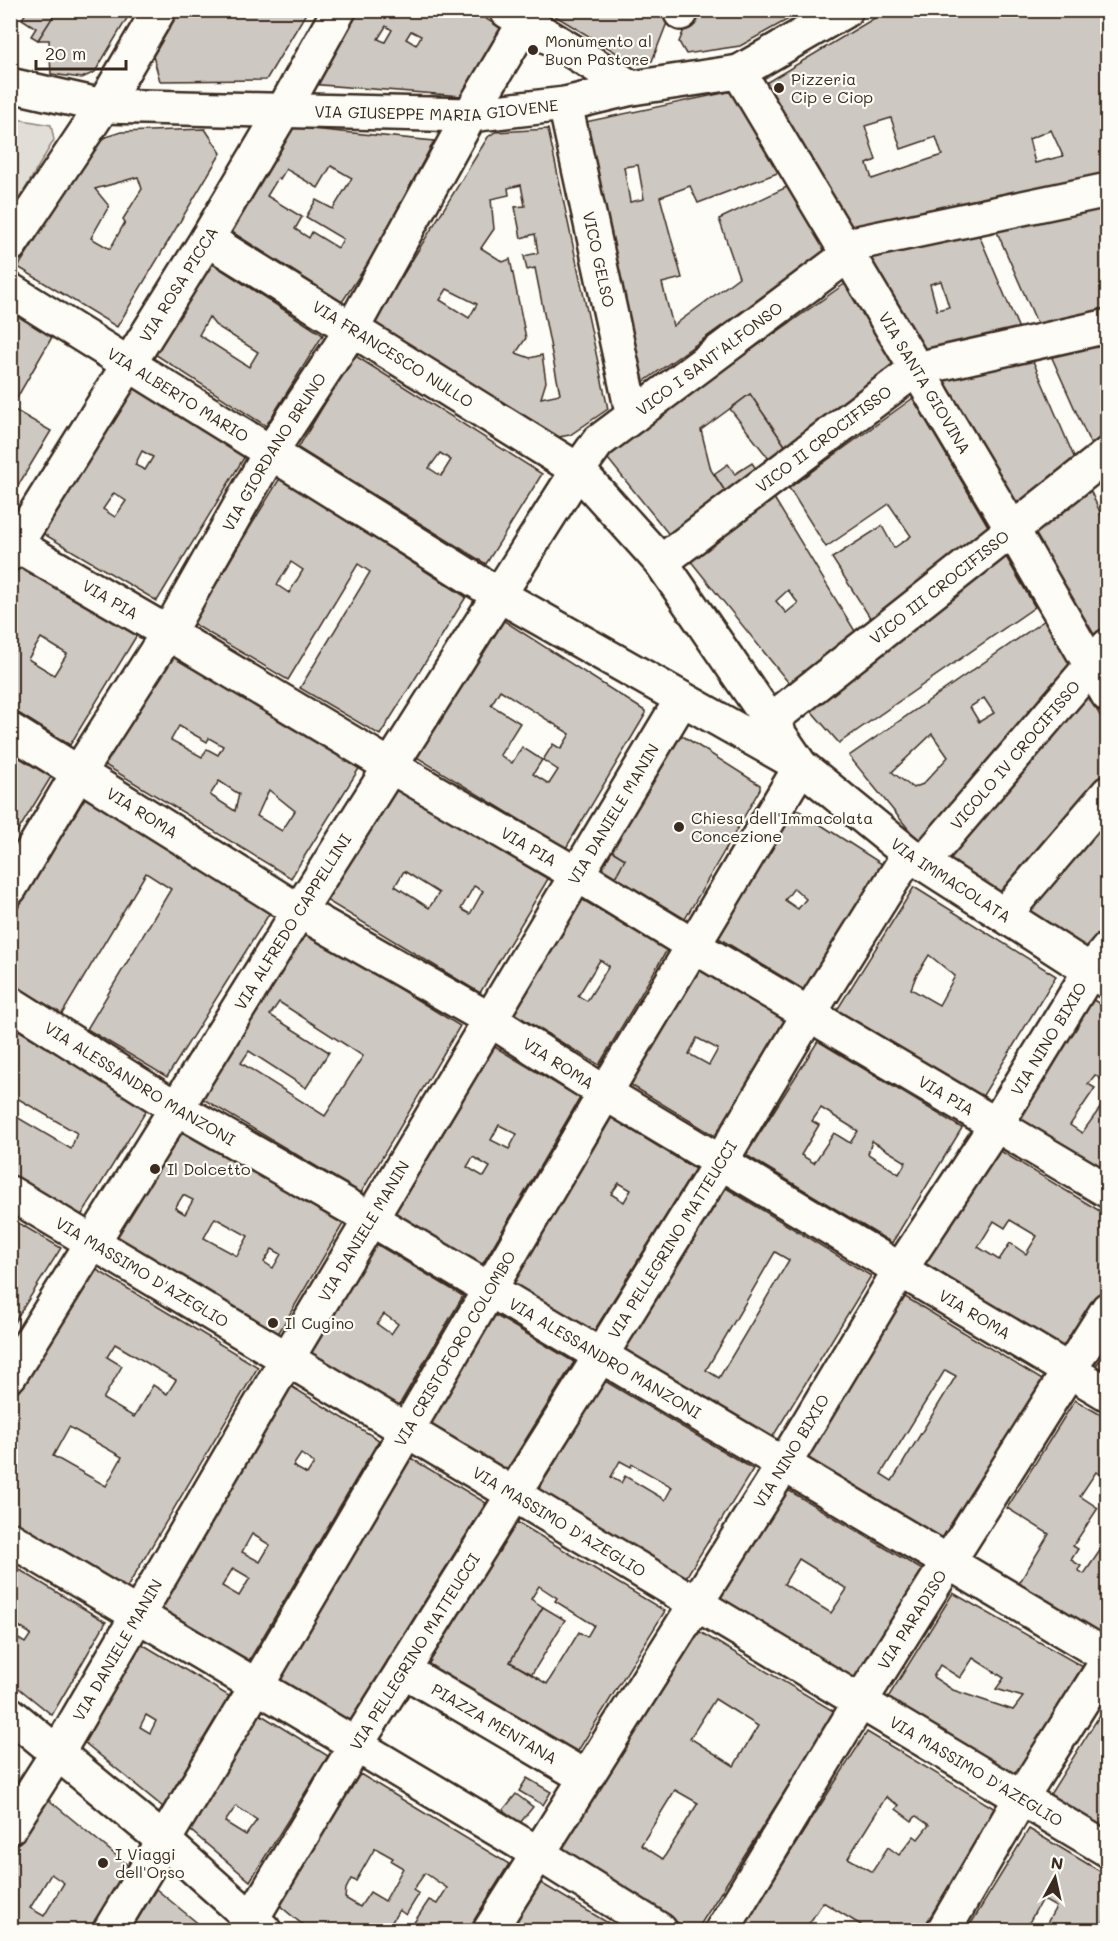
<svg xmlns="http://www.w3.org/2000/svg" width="1118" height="1941" font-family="Mali,sans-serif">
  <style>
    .green { fill: #e1ded7; stroke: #8e847a; stroke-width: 1.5 }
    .building { fill: #cdc8c2; stroke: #3b2a1e; stroke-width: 1.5; fill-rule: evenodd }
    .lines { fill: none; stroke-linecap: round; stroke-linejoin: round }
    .minor-casing { stroke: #3b2a1e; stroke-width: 38 }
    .minor { stroke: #fdfcf7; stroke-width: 33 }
    .poi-dot { fill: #3b2a1e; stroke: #fdfcf7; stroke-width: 2 }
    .labels { text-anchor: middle; stroke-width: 4.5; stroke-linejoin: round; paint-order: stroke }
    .poi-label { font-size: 16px; fill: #3b2a1e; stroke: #fdfcf7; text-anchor: start }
    .street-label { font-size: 16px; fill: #3b2a1e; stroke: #fdfcf7 }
  </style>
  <rect width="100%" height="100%" fill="#fdfcf7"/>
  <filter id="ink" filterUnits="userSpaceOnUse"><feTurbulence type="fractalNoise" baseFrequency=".0167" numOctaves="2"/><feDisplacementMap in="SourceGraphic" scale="12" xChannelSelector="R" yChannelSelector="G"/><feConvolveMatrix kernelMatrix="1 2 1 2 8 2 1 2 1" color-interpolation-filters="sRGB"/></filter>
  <g filter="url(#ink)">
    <!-- green -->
    <polygon class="green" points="11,118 51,125 54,140 11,213"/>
    <!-- building -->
    <g class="building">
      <polygon points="28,10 45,10 54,16 38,40 31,36 36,28 22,19"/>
      <polygon points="57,10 132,10 95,72 82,78 51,74 49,40 38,40"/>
      <polygon points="180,10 308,10 266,80 160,81 153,56"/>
      <path d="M352 10H472L501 28 462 96 309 84ZM386 26 392 30 385 42 378 39ZM411 31 421 36 416 45 406 39Z"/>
      <polygon points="555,10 672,10 652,61 635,64 552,14"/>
      <polygon points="692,10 805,10 740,46 686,54 679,42"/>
      <path d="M888 10H1108V181L854 235 764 84ZM891 118 901 149 936 137 942 155 872 179 867 164 876 160 865 126ZM1051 130 1063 156 1035 163 1029 139Z"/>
      <path d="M733 91 780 172 698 203 690 186 660 197 682 278 662 283 673 326 739 277 719 219 789 186 827 251 639 385 585 122ZM638 165 644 199 630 202 624 167Z"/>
      <path d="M281 126 434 141 374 254 342 302 221 225ZM331 166 352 178 333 209 316 200 306 217 343 239 338 248 312 232 309 238 295 229 302 217 267 196 278 178 280 179 286 169 318 188Z"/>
      <path d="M205 129 221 153 117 327 18 267 95 146 106 137 121 132ZM138 177 142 189 123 219 125 222 110 249 91 238 109 206 95 189Z"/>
      <path d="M548 129 608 409 570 435 553 438 374 322 488 137 495 132ZM521 185 525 206 515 207 521 238 535 234 538 253 524 256 527 270 535 268 560 394 541 398 546 382 542 355 530 358 516 353 526 338 510 259 503 262 481 248 494 229 491 199 509 195 508 188ZM447 289 477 304 469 318 440 300Z"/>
      <polygon points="1108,202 1108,319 1041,332 994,225"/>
      <path d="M976 228 1022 336 920 357 862 259ZM941 281 949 307 937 310 930 284Z"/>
      <path d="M202 257 323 335 266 426 147 349ZM209 317 215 325 258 352 249 367 199 335Z"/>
      <polygon points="846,283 898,372 790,453 750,394 701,430 711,470 727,494 671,537 604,454"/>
      <polygon points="10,305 55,332 11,408 51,431 10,499"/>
      <polygon points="1108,339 1108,441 1094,452 1049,351"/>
      <polygon points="1030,354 1077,464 1015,516 931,374"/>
      <path d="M354 355 542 474 486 564 298 448ZM440 453 451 460 441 476 429 468Z"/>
      <path d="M127 381 245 456 157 601 37 530ZM142 451 153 457 145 470 135 465ZM114 493 126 501 115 517 103 509Z"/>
      <polygon points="750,394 790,453 773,464 730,409"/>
      <polygon points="913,398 992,533 876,627 832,558 882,526 894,548 911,536 889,504 826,547 789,488"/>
      <polygon points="752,463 759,473 727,494 714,474 728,464 735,474"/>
      <path d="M280 478 466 597 380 735 300 688 370 572 358 564 288 680 192 623ZM291 562 303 570 289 593 277 585Z"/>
      <polygon points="1087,483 1108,530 1108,633 1094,649 1024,532"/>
      <path d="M774 498 861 641 796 692 689 559ZM788 590 798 603 786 613 776 601Z"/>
      <polygon points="1002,550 1035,607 839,743 807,706"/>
      <path d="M17 564 137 635 70 745 10 708V575ZM41 638 67 654 54 675 28 659Z"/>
      <path d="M495 615 645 711V715L566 848 410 753ZM500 690 570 734 561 749 553 744 543 760 558 770 549 784 533 774 542 760 522 747 512 763 500 755 520 723 491 705Z"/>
      <path d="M1045 620 1074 671 923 847 849 756ZM984 698 994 713 979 722 970 707ZM932 734 948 757 923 784 913 788 892 772Z"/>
      <path d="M172 655 360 767 291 878 105 765ZM179 726 207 742 209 738 223 746 218 755 207 749 202 757 171 740ZM219 781 239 794 235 811 210 795ZM269 790 295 811 282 831 257 816Z"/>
      <polygon points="1084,688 1108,729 1108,782 1006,901 939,858"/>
      <polygon points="678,733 760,785 760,789 685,919 615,877 625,859 607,848"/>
      <polygon points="10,752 51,777 10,844"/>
      <path d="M390 785 548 879 480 993 321 897ZM404 871 439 893 429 908 395 886ZM474 886 483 891 470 914 461 909Z"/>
      <polygon points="85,798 271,911 167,1077 87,1029 171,889 146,873 62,1014 10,983 10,921"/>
      <path d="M787 803 885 866 806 991 712 934ZM794 888 806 899 798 909 785 900Z"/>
      <polygon points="1108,803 1108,927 1087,952 1018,908"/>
      <polygon points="607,848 625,859 615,877 596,866"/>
      <path d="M914 887 1056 976 982 1097 837 1010ZM929 955 955 976 939 1005 911 989 916 976Z"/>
      <path d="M578 897 667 950 599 1065 510 1011ZM600 960 609 966 587 1001 578 996Z"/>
      <path d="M301 929 460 1026 361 1193 198 1096ZM279 1002 363 1056 325 1116 241 1063 249 1051 306 1088 329 1052 270 1015Z"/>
      <path d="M693 966 787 1022 715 1136 626 1082ZM697 1038 718 1049 709 1065 689 1054Z"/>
      <polygon points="1087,996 1108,1009 1108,1084 1095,1075 1088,1084 1095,1088 1070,1125 1082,1133 1108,1097 1108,1173 1013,1116"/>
      <polygon points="10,1025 148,1108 81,1216 10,1174 10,1113 71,1149 77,1133 10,1094"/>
      <path d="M818 1041 962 1128 892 1243 746 1155ZM821 1108 858 1131 850 1143 834 1133 814 1163 801 1155 819 1125 812 1121ZM872 1141 906 1162 899 1174 868 1154Z"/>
      <path d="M490 1044 580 1098 482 1265 392 1211ZM499 1125 517 1134 509 1149 491 1140ZM473 1157 490 1167 484 1177 467 1167Z"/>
      <path d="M607 1115 695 1169 594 1331 511 1282ZM619 1183 631 1190 624 1202 611 1194Z"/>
      <path d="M179 1126 343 1224 278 1334 112 1235ZM183 1195 193 1200 185 1214 175 1208ZM215 1218 248 1236 237 1256 204 1238ZM272 1249 281 1254 273 1268 264 1262Z"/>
      <path d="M994 1147 1108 1216V1282L1065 1348 923 1262ZM1010 1220 1037 1236 1026 1254 1010 1243 999 1260 978 1247 994 1221 1005 1228Z"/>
      <path d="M726 1188 871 1276 772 1438 625 1350ZM775 1252 789 1260 719 1378 706 1370Z"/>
      <polygon points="10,1218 61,1248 10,1329"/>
      <path d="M373 1242 463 1296 398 1407 308 1352ZM384 1314 398 1324 391 1334 377 1324Z"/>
      <path d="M92 1267 258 1367 125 1591 10 1522V1400ZM115 1344 176 1380 167 1394 153 1385 134 1417 103 1399 122 1366 107 1357ZM69 1427 122 1457 106 1486 53 1456Z"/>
      <path d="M902 1295 1044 1381 944 1541 802 1456ZM945 1370 956 1376 892 1481 881 1474Z"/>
      <polygon points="493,1314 574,1362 506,1471 428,1425"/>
      <polygon points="1108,1348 1108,1374 1095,1367"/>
      <path d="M605 1381 753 1469 685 1579 538 1490ZM620 1461 631 1467 632 1464 672 1487 665 1500 625 1476 621 1483 611 1477Z"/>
      <path d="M289 1385 379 1440 247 1664 156 1609ZM301 1454 314 1463 307 1474 293 1466ZM252 1534 270 1545 260 1562 242 1552ZM233 1568 250 1578 239 1596 222 1586Z"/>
      <polygon points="1075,1400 1108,1419 1108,1480 1096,1472 1080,1496 1098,1508 1073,1546 1078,1549 1071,1560 1081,1566 1078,1570 1084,1574 1108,1539 1108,1632 1104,1637 1018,1585 1049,1534 1007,1508"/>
      <polygon points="409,1457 486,1503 348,1724 277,1682"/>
      <path d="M783 1487 924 1571 855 1680 716 1597ZM799 1559 847 1589 831 1613 784 1584Z"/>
      <path d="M517 1522 665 1611 573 1759 424 1671ZM539 1586 557 1598 555 1601 594 1625 587 1637 579 1632 547 1684 510 1662 543 1607 531 1599Z"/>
      <path d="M10 1564 106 1622 52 1715 10 1681ZM18 1626 31 1634 25 1643 12 1635Z"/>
      <path d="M953 1593 1085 1668 1017 1777 887 1699ZM973 1658 1004 1678 996 1689 1023 1697 1013 1710 953 1690 933 1677 940 1665 960 1678Z"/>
      <polygon points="543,1607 565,1620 532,1674 510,1662"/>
      <path d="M695 1629 835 1712 697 1930H690L558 1851ZM715 1699 758 1726 734 1766 690 1738ZM675 1790 698 1803 663 1859 641 1845Z"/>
      <path d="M137 1641 229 1696 163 1807 79 1738ZM146 1715 156 1721 150 1733 140 1727Z"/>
      <polygon points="1108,1702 1108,1831 1049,1796"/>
      <path d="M258 1713 328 1756 250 1881 190 1830ZM236 1806 257 1820 246 1835 225 1822Z"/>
      <path d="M867 1732 997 1810 922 1930H857L861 1925 823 1902 805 1930H741ZM886 1797 899 1805 896 1809 912 1821 916 1816 929 1825 918 1839 914 1836 899 1855 888 1847 872 1872 848 1858Z"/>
      <path d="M360 1774 509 1864 468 1930H409L429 1900 437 1904 447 1888 425 1873 413 1890 419 1894 406 1915 399 1910 390 1925 398 1930H309L279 1905ZM375 1848 393 1858 391 1861 403 1868 385 1901 370 1892 360 1907 345 1898 346 1889 351 1879 356 1881Z"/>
      <polygon points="527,1778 551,1792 543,1805 519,1791"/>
      <polygon points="516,1794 533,1807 520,1823 503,1810"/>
      <path d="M44 1796 130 1867 92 1930H10V1853ZM51 1874 64 1883 44 1916 30 1908Z"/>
      <polygon points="1029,1829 1108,1876 1108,1915 1098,1930 1043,1930 1056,1907 1042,1899 1025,1930 967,1930"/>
      <polygon points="539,1882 620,1930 509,1930"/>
      <polygon points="156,1889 206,1930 131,1930"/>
    </g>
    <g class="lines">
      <!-- minor casing -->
      <g class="minor-casing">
        <g id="minor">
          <polyline points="507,11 632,88"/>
          <polyline points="681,13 682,10"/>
          <path id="s1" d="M739 72 1012 529 1108 695"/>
          <path id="s2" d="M10 85 103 106 470 115 565 104 632 88 739 72 846 10"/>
          <path id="s3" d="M565 104 633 416"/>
          <polyline points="10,245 103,106 159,10"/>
          <polyline points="843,246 1108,190"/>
          <path id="s4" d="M10 290 499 595 801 766 909 854 1108 982"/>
          <path id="s5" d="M10 541 168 633 390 766 578 875 692 945 1108 1191"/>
          <path id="s6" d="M10 554 207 239 284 109 339 10"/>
          <path id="s7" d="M661 562 916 369 1108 326"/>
          <path id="s8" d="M770 721 1108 454"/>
          <path id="s9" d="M10 730 299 911 489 1019 605 1093 1108 1394"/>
          <path id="s10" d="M923 863 1108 646"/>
          <path id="s11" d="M10 888 79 772 168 633 270 453 352 329 470 115 532 10"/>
          <polyline points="1004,915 1108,793"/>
          <path id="s12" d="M10 1003 176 1108 371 1219 1108 1657"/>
          <path id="s13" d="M10 1193 1108 1850"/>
          <path id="s14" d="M10 1375 299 911 578 470 598 442 848 255"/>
          <polyline points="10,1539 539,1854 660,1930"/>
          <path id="s15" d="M403 1670 585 1777"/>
          <polyline points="10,1714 163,1840 264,1930"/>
          <path id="s16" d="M10 1827 58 1752 287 1359 682 699"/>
          <path id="s17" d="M110 1930 256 1687 605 1093 801 766 661 562 578 470 207 239"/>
          <path id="s18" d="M245 1930 356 1745 601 1355 720 1163 809 1014 909 854"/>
          <path id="s19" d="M490 1930 784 1464 900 1270 996 1125 1090 971 1108 949"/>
          <path id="s20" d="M722 1930 860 1702 1108 1309"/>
          <polyline points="944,1930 1021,1798 1108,1660"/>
        </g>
      </g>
      <!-- minor -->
      <use href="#minor" class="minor"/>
    </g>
  </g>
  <!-- markers -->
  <g class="poi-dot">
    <circle cx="533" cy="50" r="6"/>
    <circle cx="779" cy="88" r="6"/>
    <circle cx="679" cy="827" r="6"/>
    <circle cx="155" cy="1169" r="6"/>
    <circle cx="273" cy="1323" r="6"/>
    <circle cx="103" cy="1863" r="6"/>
  </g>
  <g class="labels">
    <!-- poi labels -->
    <g class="poi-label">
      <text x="545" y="47">Monumento al<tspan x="545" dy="18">Buon Pastore</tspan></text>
      <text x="791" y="85">Pizzeria<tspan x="791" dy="18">Cip e Ciop</tspan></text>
      <text x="691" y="824">Chiesa dell'Immacolata<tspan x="691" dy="18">Concezione</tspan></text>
      <text x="167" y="1175">Il Dolcetto</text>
      <text x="285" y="1329">Il Cugino</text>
      <text x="115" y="1860">I Viaggi<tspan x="115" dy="18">dell'Orso</tspan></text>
    </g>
    <!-- street labels -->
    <g class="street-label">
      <text dy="6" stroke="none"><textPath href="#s2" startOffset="429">VIA GIUSEPPE MARIA GIOVENE</textPath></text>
      <text dy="6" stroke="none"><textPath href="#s3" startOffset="159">VICO GELSO</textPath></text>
      <text dy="6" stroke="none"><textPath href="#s6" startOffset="318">VIA ROSA PICCA</textPath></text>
      <text transform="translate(393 354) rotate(32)" y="6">VIA FRANCESCO NULLO</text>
      <text dy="6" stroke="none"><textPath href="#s14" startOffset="1242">VICO I SANT'ALFONSO</textPath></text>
      <text dy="6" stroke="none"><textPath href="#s1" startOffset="362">VIA SANTA GIOVINA</textPath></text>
      <text dy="6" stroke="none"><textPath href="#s4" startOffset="198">VIA ALBERTO MARIO</textPath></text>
      <text dy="6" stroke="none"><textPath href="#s7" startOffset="204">VICO II CROCIFISSO</textPath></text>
      <text dy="6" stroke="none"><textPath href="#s11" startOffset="510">VIA GIORDANO BRUNO</textPath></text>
      <text dy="6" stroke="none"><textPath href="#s8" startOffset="216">VICO III CROCIFISSO</textPath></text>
      <text dy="6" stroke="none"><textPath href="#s5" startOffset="116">VIA PIA</textPath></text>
      <text dy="6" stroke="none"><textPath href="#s10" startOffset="142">VICOLO IV CROCIFISSO</textPath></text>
      <text dy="6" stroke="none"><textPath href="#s9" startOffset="156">VIA ROMA</textPath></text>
      <text dy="6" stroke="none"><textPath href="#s16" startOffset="1179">VIA DANIELE MANIN</textPath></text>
      <text dy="6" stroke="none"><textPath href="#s5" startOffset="602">VIA PIA</textPath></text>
      <text dy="6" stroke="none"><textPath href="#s4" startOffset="1112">VIA IMMACOLATA</textPath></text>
      <text dy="6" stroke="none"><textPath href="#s14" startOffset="534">VIA ALFREDO CAPPELLINI</textPath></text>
      <text dy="6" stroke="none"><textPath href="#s19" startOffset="1052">VIA NINO BIXIO</textPath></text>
      <text dy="6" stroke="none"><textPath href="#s9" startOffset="642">VIA ROMA</textPath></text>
      <text dy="6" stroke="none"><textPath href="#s12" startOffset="153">VIA ALESSANDRO MANZONI</textPath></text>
      <text dy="6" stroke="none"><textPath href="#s5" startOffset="1088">VIA PIA</textPath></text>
      <text dy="6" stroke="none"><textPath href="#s16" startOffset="693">VIA DANIELE MANIN</textPath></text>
      <text dy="6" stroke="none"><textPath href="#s18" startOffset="812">VIA PELLEGRINO MATTEUCCI</textPath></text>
      <text dy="6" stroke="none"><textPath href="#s13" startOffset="154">VIA MASSIMO D'AZEGLIO</textPath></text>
      <text dy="6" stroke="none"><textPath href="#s9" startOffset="1128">VIA ROMA</textPath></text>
      <text dy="6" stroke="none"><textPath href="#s17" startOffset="676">VIA CRISTOFORO COLOMBO</textPath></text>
      <text dy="6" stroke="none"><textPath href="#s12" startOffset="693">VIA ALESSANDRO MANZONI</textPath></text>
      <text dy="6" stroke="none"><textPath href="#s19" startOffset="566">VIA NINO BIXIO</textPath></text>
      <text dy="6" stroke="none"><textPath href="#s13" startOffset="640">VIA MASSIMO D'AZEGLIO</textPath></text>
      <text dy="6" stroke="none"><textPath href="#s20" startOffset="364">VIA PARADISO</textPath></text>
      <text dy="6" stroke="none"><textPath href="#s16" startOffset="207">VIA DANIELE MANIN</textPath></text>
      <text dy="6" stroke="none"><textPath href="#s18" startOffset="326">VIA PELLEGRINO MATTEUCCI</textPath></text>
      <text dy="6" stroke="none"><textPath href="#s15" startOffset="106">PIAZZA MENTANA</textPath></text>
      <text dy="6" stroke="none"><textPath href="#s13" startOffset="1126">VIA MASSIMO D'AZEGLIO</textPath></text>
    </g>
  </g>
  <!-- margin -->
  <rect width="1118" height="1941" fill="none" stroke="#fdfcf7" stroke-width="36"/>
  <rect x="18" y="18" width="1082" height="1905" fill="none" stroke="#3b2a1e" stroke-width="2" filter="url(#ink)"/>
  <!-- north arrow -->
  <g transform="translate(1055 1878) rotate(8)" stroke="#fdfcf7" stroke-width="4.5" paint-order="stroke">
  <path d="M0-4.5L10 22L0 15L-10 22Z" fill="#3b2a1e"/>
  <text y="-9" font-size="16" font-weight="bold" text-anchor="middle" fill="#3b2a1e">N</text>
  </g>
  <!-- scale -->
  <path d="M36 60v9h90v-9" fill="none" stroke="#3b2a1e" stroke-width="3"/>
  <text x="45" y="60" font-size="18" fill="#3b2a1e" stroke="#fdfcf7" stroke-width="4.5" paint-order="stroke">20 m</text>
</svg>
